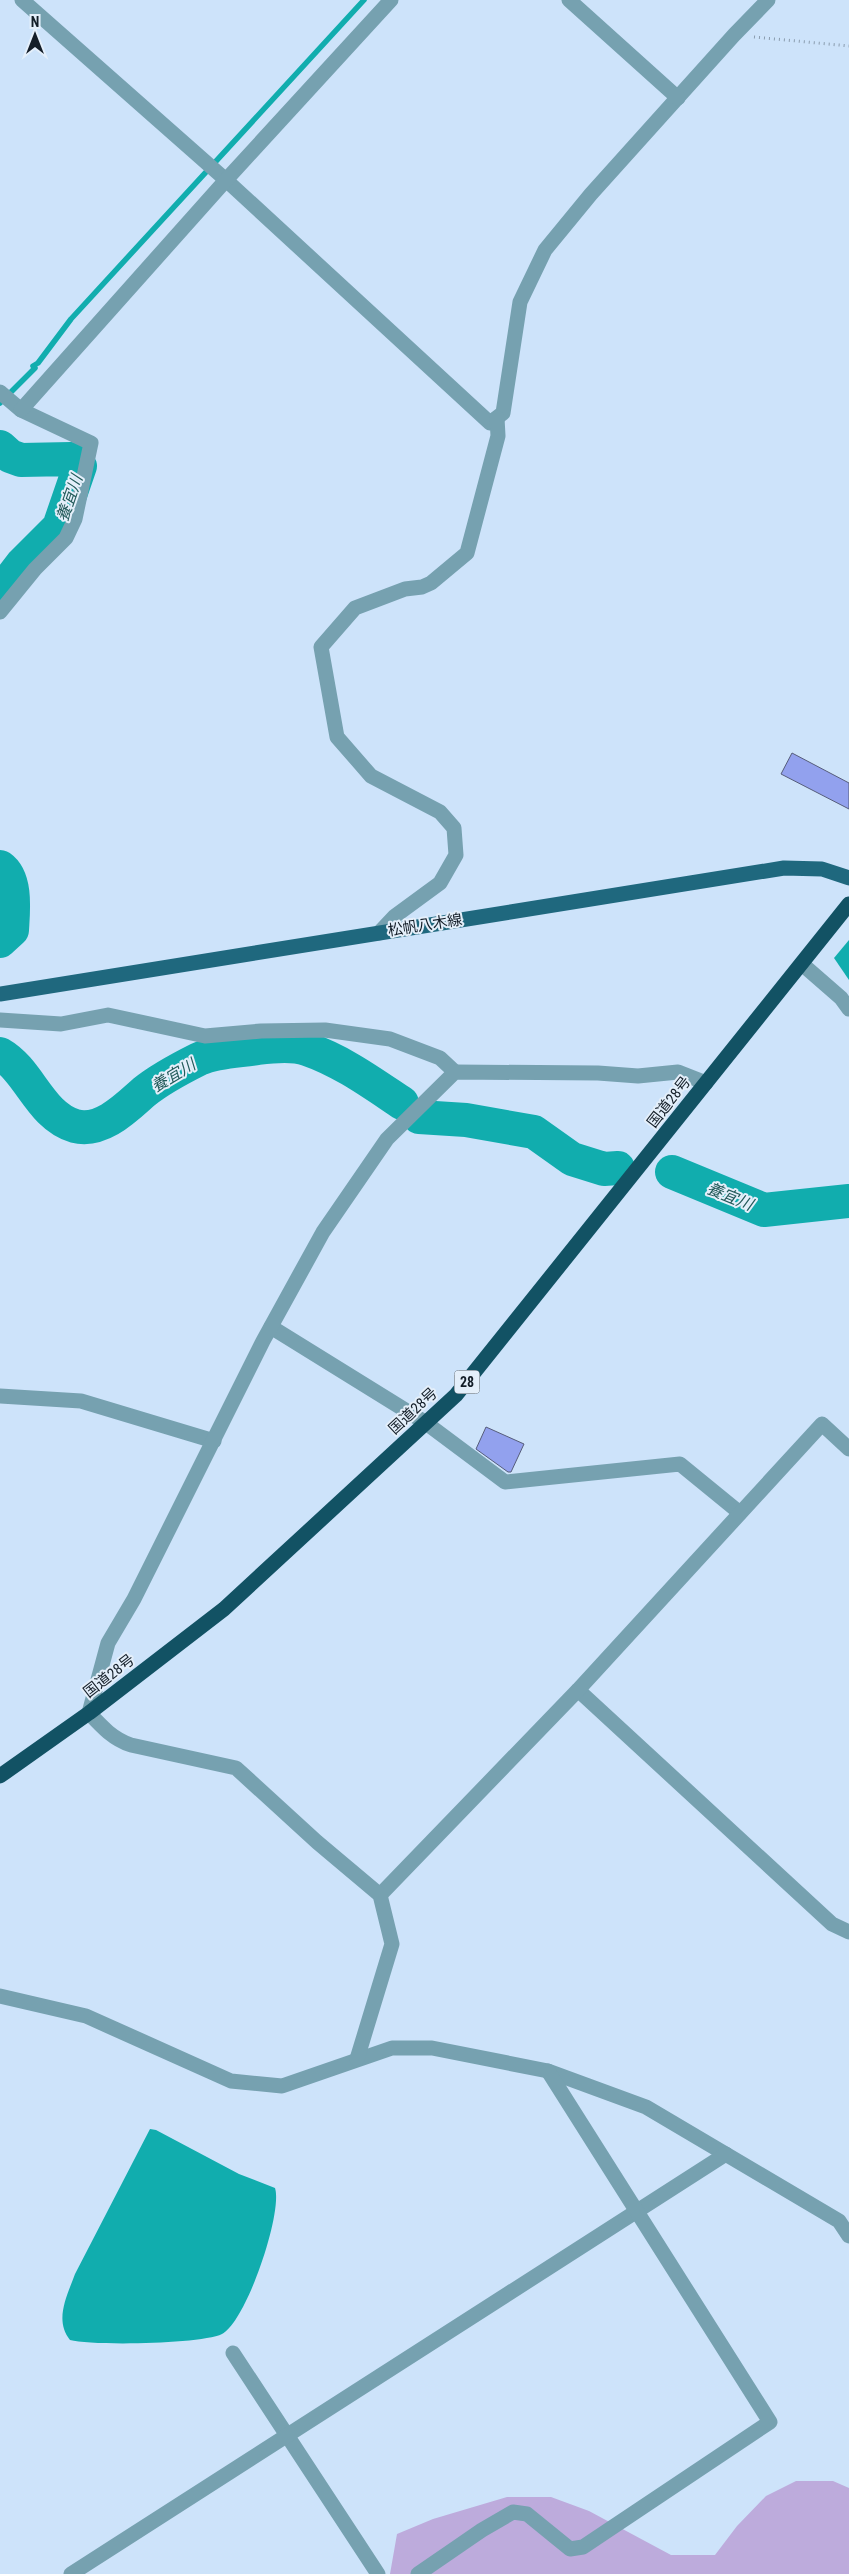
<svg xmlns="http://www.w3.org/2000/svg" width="849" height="2574" font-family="'Roboto Condensed','Noto Sans JP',sans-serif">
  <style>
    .green { fill: #bdabdc }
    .water { fill: #11adae }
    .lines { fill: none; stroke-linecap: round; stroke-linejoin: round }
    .stream { stroke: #11adae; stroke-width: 5.5 }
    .river { stroke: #11adae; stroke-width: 34 }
    .building { fill: #92a1ee; stroke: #565d7a }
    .path { stroke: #8a9cae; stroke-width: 3; stroke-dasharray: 1 4; stroke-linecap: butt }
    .minor { stroke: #76a1b0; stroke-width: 15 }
    .major { stroke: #1f687e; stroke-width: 15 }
    .highway { stroke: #125264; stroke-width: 15 }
    .labels { text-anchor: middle; stroke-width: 4; stroke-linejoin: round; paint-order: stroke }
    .shield { fill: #e4effa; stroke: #525d67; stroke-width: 1 }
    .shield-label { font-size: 14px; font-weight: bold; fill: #141e28 }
    .street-label { font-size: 15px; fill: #141e28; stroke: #e4effa }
    .water-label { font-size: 16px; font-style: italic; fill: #235a5a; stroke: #e4effa }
  </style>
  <rect width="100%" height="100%" fill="#cde3fa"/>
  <!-- green -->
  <polygon class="green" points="796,2481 833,2481 849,2488 849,2574 390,2574 397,2534 433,2519 507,2497 551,2497 589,2511 671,2555 715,2555 737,2526 766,2496"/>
  <!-- water -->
  <g class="water">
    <polygon points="849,940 849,980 834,958"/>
    <path d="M150 2129 156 2130 239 2174 275 2188C283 2213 246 2322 222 2334 202 2344 93 2346 70 2340 54 2320 67 2296 75 2274Z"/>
  </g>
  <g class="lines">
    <!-- stream -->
    <polyline class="stream" points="0,403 35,368 33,366 38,363 71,319 364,0"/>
    <!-- river -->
    <g class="river">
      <polyline points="0,447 10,456 21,460 71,459 80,466 59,527 22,564 0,593"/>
      <path d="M0 867C17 879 13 911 12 930L0 941"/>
      <path d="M0 1054C30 1071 39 1115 75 1126 102 1133 127 1107 144 1092 160 1079 181 1068 199 1059 217 1051 239 1051 258 1048 274 1046 292 1044 307 1049 342 1061 372 1083 402 1103"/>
      <polyline points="419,1117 466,1120 534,1132 572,1159 604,1169 618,1168"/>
      <polyline points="672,1172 764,1210 849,1201"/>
    </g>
  </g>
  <!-- building -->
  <g class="building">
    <polygon points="792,753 849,783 849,809 781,774"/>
    <polygon points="486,1427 524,1444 511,1472 508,1472 476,1449"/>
  </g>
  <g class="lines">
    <!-- path -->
    <polyline class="path" points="754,37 849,46"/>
    <!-- minor -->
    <g class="minor">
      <polyline points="22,0 226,180 490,423 503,413 520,302 545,250 591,194 734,35 768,0"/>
      <polyline points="569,0 678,98"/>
      <polyline points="0,392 21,410 91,443 75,519 66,538 35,569 0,612"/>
      <polyline points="21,410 226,180 391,0"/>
      <polyline points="379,933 395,916 440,883 456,855 454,828 440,812 371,776 337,737 321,647 355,608 405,589 422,587 431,583 467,553 498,436 497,418"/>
      <polyline points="802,964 841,998 849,1009"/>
      <polyline points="0,1020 61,1024 108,1015 205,1036 261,1031 325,1030 390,1039 440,1058 455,1072"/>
      <polyline points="271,1327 426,1423 505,1482 680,1464 740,1513"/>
      <polyline points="0,1396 81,1401 214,1441"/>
      <polyline points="578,1690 832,1924 849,1932"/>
      <polyline points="380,1895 578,1690 822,1424 849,1449"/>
      <polyline points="0,1996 86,2016 231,2081 282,2086 392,2048 432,2048 548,2071 646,2107 839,2221 849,2236"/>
      <path d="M357 2059 392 1944 380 1895 317 1842 236 1768 131 1745C113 1739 102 1727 89 1713L108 1643 134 1599 263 1341 323 1232 387 1139 455 1072 598 1073 638 1076 678 1072 706 1083"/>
      <polyline points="233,2353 378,2574"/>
      <polyline points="71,2574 726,2154"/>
      <polyline points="418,2574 482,2530 513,2512 527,2514 570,2549 583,2547 770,2422 548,2071"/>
    </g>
    <!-- major -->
    <polyline class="major" points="0,994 784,868 822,869 849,878"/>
    <!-- highway -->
    <polyline class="highway" points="0,1776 89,1713 224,1609 456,1395 849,904"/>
  </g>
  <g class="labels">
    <!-- shield labels -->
    <rect class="shield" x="454.5" y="1370.5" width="25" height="23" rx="4"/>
    <g class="shield-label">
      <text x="467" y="1387">28</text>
    </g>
    <!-- street labels -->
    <g class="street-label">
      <text transform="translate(425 925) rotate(-9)" y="5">松帆八木線</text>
      <text transform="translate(669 1102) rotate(-52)" y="5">国道28号</text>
      <text transform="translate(413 1411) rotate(-43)" y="5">国道28号</text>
      <text transform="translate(109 1676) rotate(-38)" y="5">国道28号</text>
    </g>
    <!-- water labels -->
    <g class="water-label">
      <text transform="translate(69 498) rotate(-71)" y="6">養宜川</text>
      <text transform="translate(173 1075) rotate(-31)" y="6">養宜川</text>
      <text transform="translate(730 1196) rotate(22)" y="6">養宜川</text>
    </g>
  </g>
  <!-- north arrow -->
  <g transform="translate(35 35)" stroke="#e4effa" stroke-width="4" paint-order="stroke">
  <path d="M0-4L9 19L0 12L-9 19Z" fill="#141e28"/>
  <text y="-8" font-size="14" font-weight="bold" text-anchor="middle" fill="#141e28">N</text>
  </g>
</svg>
